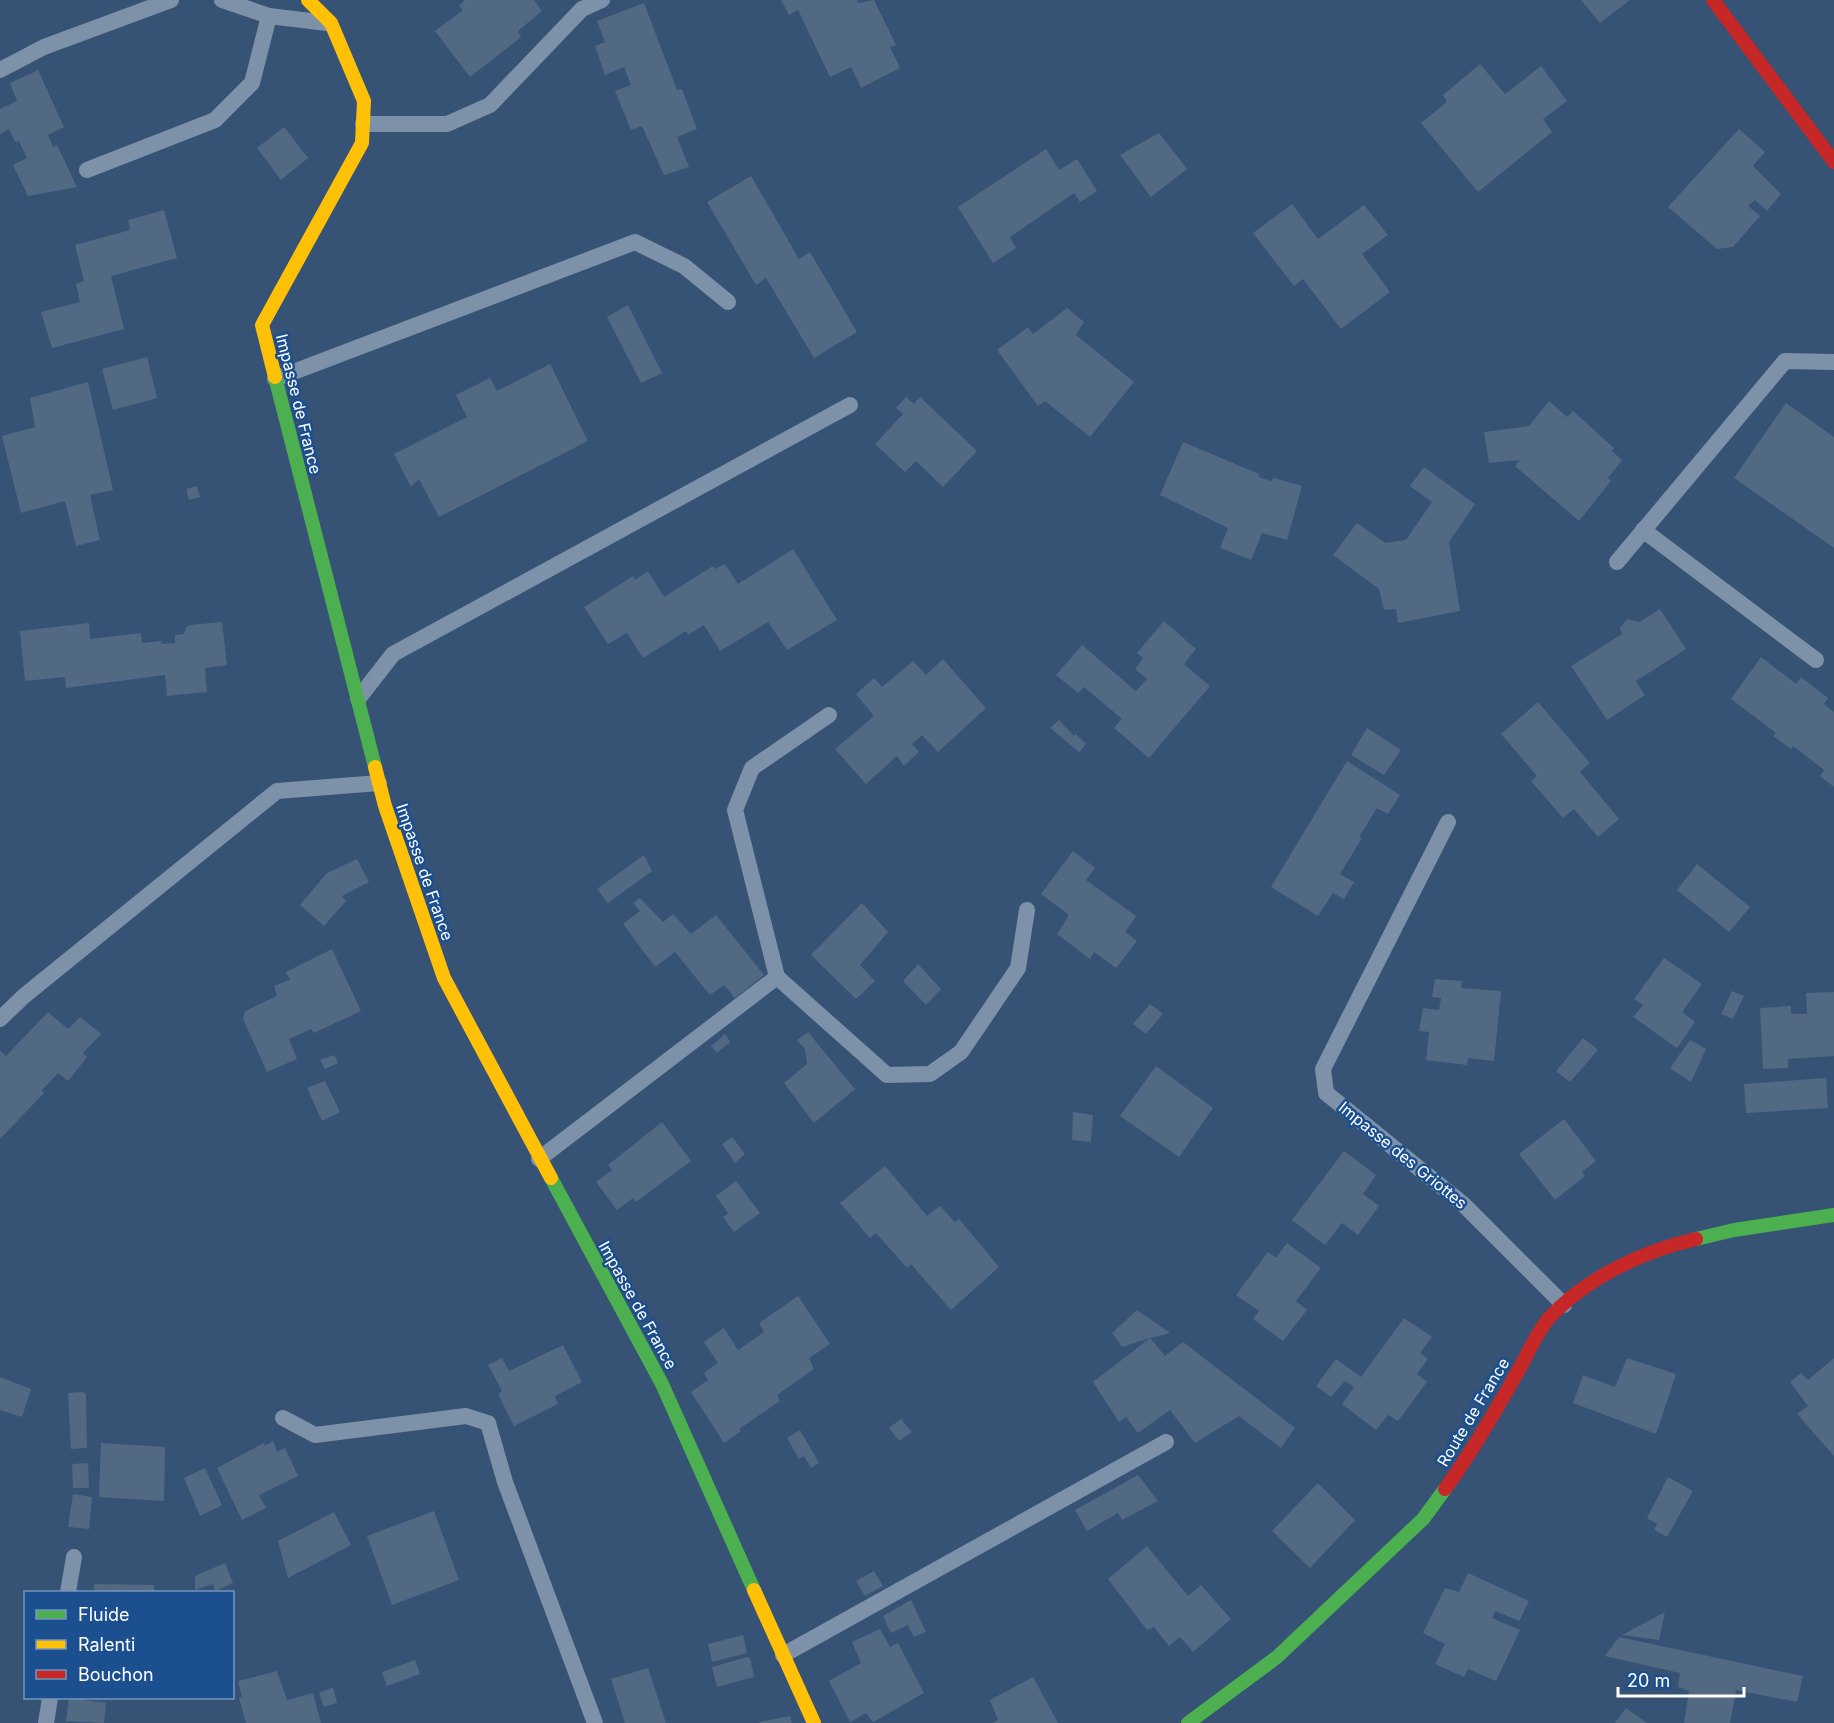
<svg xmlns="http://www.w3.org/2000/svg" width="1834" height="1723" font-family="Inter,sans-serif">
  <style>
    .building { fill: #526984 }
    .lines { fill: none; stroke-linecap: round; stroke-linejoin: round }
    .lane { stroke: #7d92a8; stroke-width: 16 }
    .fast { stroke: #4caf50; stroke-width: 14 }
    .slow { stroke: #ffc107; stroke-width: 14 }
    .jam { stroke: #c62828; stroke-width: 14 }
    .labels { text-anchor: middle; stroke-width: 5; stroke-linejoin: round; paint-order: stroke }
    .street-label { font-size: 16px; fill: #fff; stroke: #1b4f8f }
  </style>
  <rect width="100%" height="100%" fill="#365274"/>
  <!-- building -->
  <g class="building">
    <polygon points="465,0 534,0 542,11 518,31 521,37 470,77 435,31 463,10 459,6"/>
    <polygon points="781,0 857,0 858,3 874,0 896,45 890,47 900,68 861,88 851,67 830,77 798,10 789,15"/>
    <polygon points="1581,0 1630,0 1600,23"/>
    <polygon points="644,3 677,90 682,89 697,129 677,137 689,167 664,175 642,126 631,130 615,91 631,85 624,67 605,75 595,46 605,42 597,21"/>
    <polygon points="1480,64 1505,94 1541,66 1567,101 1543,119 1552,132 1478,192 1421,123 1447,102 1443,95"/>
    <polygon points="38,70 64,127 48,135 53,147 57,145 77,187 28,196 13,165 27,158 19,141 15,142 9,129 0,134 0,109 17,101 10,83"/>
    <polygon points="284,127 308,158 281,180 257,148"/>
    <polygon points="1739,129 1765,152 1753,166 1781,194 1767,211 1755,200 1748,206 1760,216 1733,247 1717,249 1668,207"/>
    <polygon points="1159,133 1187,169 1151,197 1120,155"/>
    <polygon points="1046,149 1059,170 1077,159 1097,191 1080,202 1074,193 1010,237 1016,248 993,263 958,207"/>
    <polygon points="751,176 799,259 810,252 857,332 814,358 766,278 756,285 707,202"/>
    <polygon points="1292,204 1318,239 1364,205 1388,235 1362,254 1390,292 1341,329 1303,279 1294,286 1253,233"/>
    <polygon points="164,210 177,258 111,276 124,329 52,348 41,312 80,302 76,284 84,281 75,245 130,230 128,220"/>
    <polygon points="628,305 662,373 641,383 607,317"/>
    <polygon points="1067,308 1084,322 1076,335 1134,382 1090,437 1045,401 1038,406 997,350 1028,327 1033,334"/>
    <polygon points="147,357 157,398 113,410 102,369"/>
    <polygon points="550,364 588,441 439,517 419,479 411,487 394,454 467,417 456,395 490,378 497,391"/>
    <polygon points="88,382 113,490 90,495 100,540 76,546 65,501 21,513 2,436 35,427 30,398"/>
    <polygon points="906,397 914,404 920,397 977,451 943,487 916,461 905,472 875,444 903,414 896,408"/>
    <polygon points="1549,401 1567,417 1573,411 1614,448 1612,451 1622,460 1608,478 1611,481 1579,521 1515,466 1520,460 1489,463 1484,432 1529,426"/>
    <polygon points="1786,403 1834,437 1834,548 1734,478"/>
    <polygon points="1183,442 1259,474 1259,477 1271,481 1274,478 1302,486 1287,540 1262,533 1251,560 1220,548 1228,528 1160,495"/>
    <polygon points="1424,467 1475,504 1449,542 1460,611 1398,623 1396,609 1384,610 1379,589 1333,555 1357,523 1385,543 1406,540 1432,502 1410,486"/>
    <polygon points="197,486 200,497 189,500 186,489"/>
    <polygon points="793,549 837,620 787,650 768,622 720,651 704,625 688,635 686,631 643,658 627,633 608,644 584,607 633,576 635,580 648,571 664,597 713,566 715,569 725,564 738,584"/>
    <polygon points="1660,609 1686,649 1636,681 1645,695 1607,720 1571,666 1622,634 1620,628 1627,619 1640,622"/>
    <polygon points="1164,621 1196,649 1184,664 1210,686 1149,758 1114,728 1122,719 1084,687 1078,693 1056,675 1082,645 1136,691 1147,679 1135,669 1143,658 1137,653"/>
    <polygon points="222,622 227,665 205,668 207,692 167,696 165,675 66,688 65,677 25,681 20,631 89,623 90,639 141,633 142,643 161,641 161,644 175,643 175,635 184,634 186,628 190,625"/>
    <polygon points="1761,657 1796,684 1801,677 1828,698 1824,704 1834,712 1834,787 1820,776 1824,770 1793,746 1791,749 1773,736 1776,733 1731,699"/>
    <polygon points="943,659 986,708 938,752 922,735 912,744 919,752 904,766 897,756 866,784 835,749 874,716 856,694 874,678 882,687 913,661 926,675"/>
    <polygon points="1538,702 1590,763 1580,772 1619,819 1598,837 1574,809 1563,818 1531,781 1537,776 1501,734"/>
    <polygon points="1059,720 1074,736 1076,734 1086,744 1079,752 1050,728"/>
    <polygon points="1367,728 1401,750 1384,775 1351,755"/>
    <polygon points="1347,761 1400,795 1388,814 1377,808 1359,837 1362,838 1340,874 1354,882 1344,899 1333,893 1318,916 1271,887"/>
    <polygon points="1073,851 1095,868 1086,880 1136,916 1125,932 1137,941 1116,968 1094,952 1090,959 1057,934 1069,915 1041,894"/>
    <polygon points="644,855 652,871 608,903 597,889"/>
    <polygon points="357,859 369,882 342,896 346,901 324,926 300,905 327,873"/>
    <polygon points="1697,864 1750,907 1729,932 1677,890"/>
    <polygon points="640,898 663,922 673,914 691,934 716,915 764,975 735,998 724,985 710,995 675,952 655,967 623,924 640,911 633,903"/>
    <polygon points="862,903 888,932 860,965 875,981 856,999 811,955"/>
    <polygon points="332,949 361,1011 314,1033 311,1029 289,1039 297,1059 267,1072 243,1019 245,1011 277,996 274,986 290,980 286,972"/>
    <polygon points="1664,958 1702,984 1682,1012 1695,1022 1677,1048 1633,1017 1643,1005 1634,999"/>
    <polygon points="918,964 941,989 926,1005 903,981"/>
    <polygon points="1435,979 1462,981 1461,988 1501,991 1494,1061 1468,1058 1467,1065 1426,1060 1429,1032 1419,1031 1423,1008 1439,1010 1441,998 1432,997"/>
    <polygon points="1732,991 1744,996 1733,1019 1721,1014"/>
    <polygon points="1834,992 1834,1056 1788,1059 1788,1068 1763,1069 1760,1008 1791,1006 1791,1014 1807,1014 1806,993"/>
    <polygon points="1150,1004 1163,1014 1146,1034 1133,1024"/>
    <polygon points="48,1012 68,1029 80,1017 101,1034 83,1053 87,1057 68,1081 58,1073 42,1090 44,1093 0,1139 0,1051 6,1056"/>
    <polygon points="808,1032 855,1089 814,1123 784,1083 807,1064 805,1049 797,1040"/>
    <polygon points="725,1034 730,1042 717,1053 711,1046"/>
    <polygon points="1583,1038 1598,1050 1570,1082 1556,1071"/>
    <polygon points="1690,1040 1706,1049 1691,1082 1670,1068"/>
    <polygon points="334,1055 338,1063 325,1069 320,1060"/>
    <polygon points="1156,1066 1213,1108 1179,1157 1120,1116"/>
    <polygon points="1826,1078 1828,1108 1746,1113 1744,1084"/>
    <polygon points="325,1081 340,1112 322,1121 307,1088"/>
    <polygon points="1073,1112 1093,1115 1091,1142 1072,1140"/>
    <polygon points="1564,1119 1596,1161 1582,1172 1585,1176 1555,1200 1519,1154"/>
    <polygon points="662,1122 691,1161 636,1202 633,1198 617,1210 596,1182 612,1170 608,1165"/>
    <polygon points="732,1137 745,1154 735,1163 722,1144"/>
    <polygon points="1344,1151 1376,1175 1363,1194 1379,1206 1358,1235 1342,1223 1325,1245 1292,1220"/>
    <polygon points="885,1166 927,1216 940,1206 955,1222 959,1219 999,1267 951,1310 911,1264 907,1268 876,1233 870,1238 840,1203"/>
    <polygon points="736,1181 760,1213 734,1232 723,1217 728,1213 716,1196"/>
    <polygon points="1287,1243 1321,1268 1296,1301 1307,1310 1283,1341 1253,1319 1259,1311 1236,1295 1268,1252 1276,1258"/>
    <polygon points="798,1296 830,1344 809,1358 814,1369 777,1395 780,1401 739,1429 741,1431 724,1443 691,1392 708,1380 704,1373 718,1363 704,1342 724,1328 738,1350 764,1332 759,1323"/>
    <polygon points="1137,1310 1170,1333 1150,1338 1165,1356 1183,1342 1295,1428 1281,1448 1239,1416 1195,1443 1170,1410 1138,1433 1126,1417 1119,1422 1093,1382 1150,1338 1122,1347 1112,1333"/>
    <polygon points="1404,1318 1432,1337 1420,1353 1428,1359 1417,1374 1427,1382 1398,1421 1388,1415 1376,1430 1342,1404 1354,1387 1345,1381 1331,1397 1316,1386 1336,1359 1361,1377"/>
    <polygon points="563,1345 582,1382 555,1396 558,1404 514,1426 498,1394 502,1391 488,1365 502,1358 509,1371"/>
    <polygon points="1627,1358 1676,1374 1656,1434 1573,1403 1583,1375 1615,1387"/>
    <polygon points="1834,1358 1834,1456 1797,1414 1808,1406 1790,1382 1801,1373 1808,1380"/>
    <polygon points="0,1377 31,1389 22,1417 0,1410"/>
    <polygon points="83,1392 86,1394 87,1448 71,1449 68,1393"/>
    <polygon points="901,1419 912,1432 899,1441 889,1428"/>
    <polygon points="800,1430 819,1463 811,1468 804,1456 799,1459 787,1438"/>
    <polygon points="273,1441 277,1452 285,1448 298,1476 259,1495 266,1508 242,1520 217,1468 264,1443 265,1446"/>
    <polygon points="101,1443 165,1447 164,1501 99,1497"/>
    <polygon points="88,1463 89,1488 73,1488 72,1464"/>
    <polygon points="205,1468 222,1505 200,1516 184,1478"/>
    <polygon points="1138,1475 1158,1501 1122,1520 1118,1513 1087,1531 1075,1510"/>
    <polygon points="1668,1477 1693,1491 1667,1537 1654,1530 1657,1524 1647,1518"/>
    <polygon points="1318,1483 1355,1520 1310,1568 1272,1531"/>
    <polygon points="73,1494 92,1497 89,1529 68,1527"/>
    <polygon points="434,1511 459,1580 392,1605 367,1536"/>
    <polygon points="334,1512 351,1545 288,1578 278,1541"/>
    <polygon points="1147,1546 1188,1596 1201,1585 1231,1619 1193,1652 1180,1637 1169,1646 1154,1627 1147,1630 1108,1579"/>
    <polygon points="225,1563 233,1583 215,1591 213,1584 195,1590 195,1576"/>
    <polygon points="874,1571 883,1586 865,1596 856,1581"/>
    <polygon points="1468,1573 1529,1601 1519,1621 1495,1611 1492,1618 1520,1630 1496,1681 1468,1669 1464,1677 1435,1664 1445,1644 1423,1633 1445,1588 1459,1592"/>
    <polygon points="94,1584 154,1585 154,1592 94,1592"/>
    <polygon points="911,1600 926,1632 914,1637 908,1625 891,1633 883,1616"/>
    <polygon points="1665,1612 1659,1640 1622,1635"/>
    <polygon points="880,1629 890,1647 898,1643 924,1693 873,1722 866,1713 850,1722 829,1681 861,1663 852,1642"/>
    <polygon points="743,1635 747,1653 712,1662 708,1644"/>
    <polygon points="1619,1637 1803,1676 1797,1702 1736,1690 1730,1723 1684,1723 1689,1691 1678,1687 1680,1673 1605,1656"/>
    <polygon points="747,1657 750,1658 754,1677 717,1687 712,1667"/>
    <polygon points="415,1660 420,1674 387,1686 382,1672"/>
    <polygon points="648,1668 666,1723 625,1723 611,1679"/>
    <polygon points="277,1671 287,1700 313,1693 321,1723 246,1723 239,1698 242,1697 238,1681"/>
    <polygon points="1033,1677 1058,1723 992,1723 998,1720 990,1700"/>
    <polygon points="333,1687 337,1703 324,1707 319,1693"/>
    <polygon points="69,1698 106,1703 104,1723 66,1721"/>
    <polygon points="1626,1708 1647,1723 1615,1723"/>
    <polygon points="790,1716 792,1723 760,1723 759,1722"/>
  </g>
  <g class="lines">
    <!-- lane -->
    <g class="lane">
      <polyline points="222,0 269,16 327,23"/>
      <polyline points="0,70 44,47 171,0"/>
      <polyline points="363,124 447,124 490,105 582,9 602,0"/>
      <polyline points="87,170 215,120 252,83 269,16"/>
      <polyline points="275,379 635,242 684,266 728,302"/>
      <polyline points="1643,530 1816,660"/>
      <polyline points="1617,562 1785,361 1834,362"/>
      <polyline points="358,699 393,654 850,405"/>
      <polyline points="1448,822 1323,1069 1326,1093 1463,1204 1564,1305"/>
      <polyline points="777,977 887,1075 930,1074 961,1052 1018,968 1027,910"/>
      <polyline points="0,1019 24,996 277,791 379,783"/>
      <polyline points="539,1159 777,977 735,810 752,768 829,715"/>
      <polyline points="283,1418 315,1435 466,1416 488,1423 505,1482 595,1723"/>
      <polyline points="68,1592 74,1557"/>
      <polyline points="783,1655 1166,1442"/>
      <polyline points="46,1723 50,1698"/>
    </g>
    <!-- fast -->
    <g class="fast">
      <polyline points="275,377 375,767"/>
      <polyline points="551,1178 662,1384 754,1590"/>
      <polyline points="1696,1239 1734,1230 1834,1215"/>
      <polyline points="1188,1723 1277,1657 1423,1519 1445,1489"/>
    </g>
    <!-- slow -->
    <g class="slow">
      <polyline points="275,377 262,325 362,143 364,101 331,23 308,0"/>
      <polyline points="375,767 385,806 444,978 551,1178"/>
      <polyline points="754,1590 814,1723"/>
    </g>
    <!-- jam -->
    <g class="jam">
      <polyline points="1713,0 1834,162"/>
      <path d="M1445 1489C1472 1452 1494 1414 1517 1373 1527 1356 1536 1333 1549 1318 1586 1278 1643 1251 1696 1239"/>
    </g>
  </g>
  <g class="labels">
    <!-- street labels -->
    <g class="street-label">
      <text transform="translate(299 404) rotate(76)" y="6">Impasse de France</text>
      <text transform="translate(425 872) rotate(71)" y="6">Impasse de France</text>
      <text transform="translate(1403 1155) rotate(39)" y="6">Impasse des Griottes</text>
      <text transform="translate(638 1305) rotate(61)" y="6">Impasse de France</text>
      <text transform="translate(1473 1412) rotate(-59)" y="6">Route de France</text>
    </g>
  </g>
  <!-- legend -->
  <rect x="24" y="1591" width="210" height="108" fill="#1b4f8f" stroke="#7695bc" stroke-width="1.5"/>
  <rect x="36" y="1610" width="30" height="9" fill="#4caf50" stroke="#7695bc" stroke-width="1.5"/>
  <text x="78" y="1621" font-size="18" fill="#ffffff">Fluide</text>
  <rect x="36" y="1640" width="30" height="9" fill="#ffc107" stroke="#7695bc" stroke-width="1.5"/>
  <text x="78" y="1651" font-size="18" fill="#ffffff">Ralenti</text>
  <rect x="36" y="1670" width="30" height="9" fill="#c62828" stroke="#7695bc" stroke-width="1.5"/>
  <text x="78" y="1681" font-size="18" fill="#ffffff">Bouchon</text>
  <!-- scale -->
  <path d="M1618 1687v9h126v-9" fill="none" stroke="#ffffff" stroke-width="3"/>
  <text x="1627" y="1687" font-size="18" fill="#ffffff" stroke="#1b4f8f" stroke-width="4.5" paint-order="stroke">20 m</text>
</svg>
